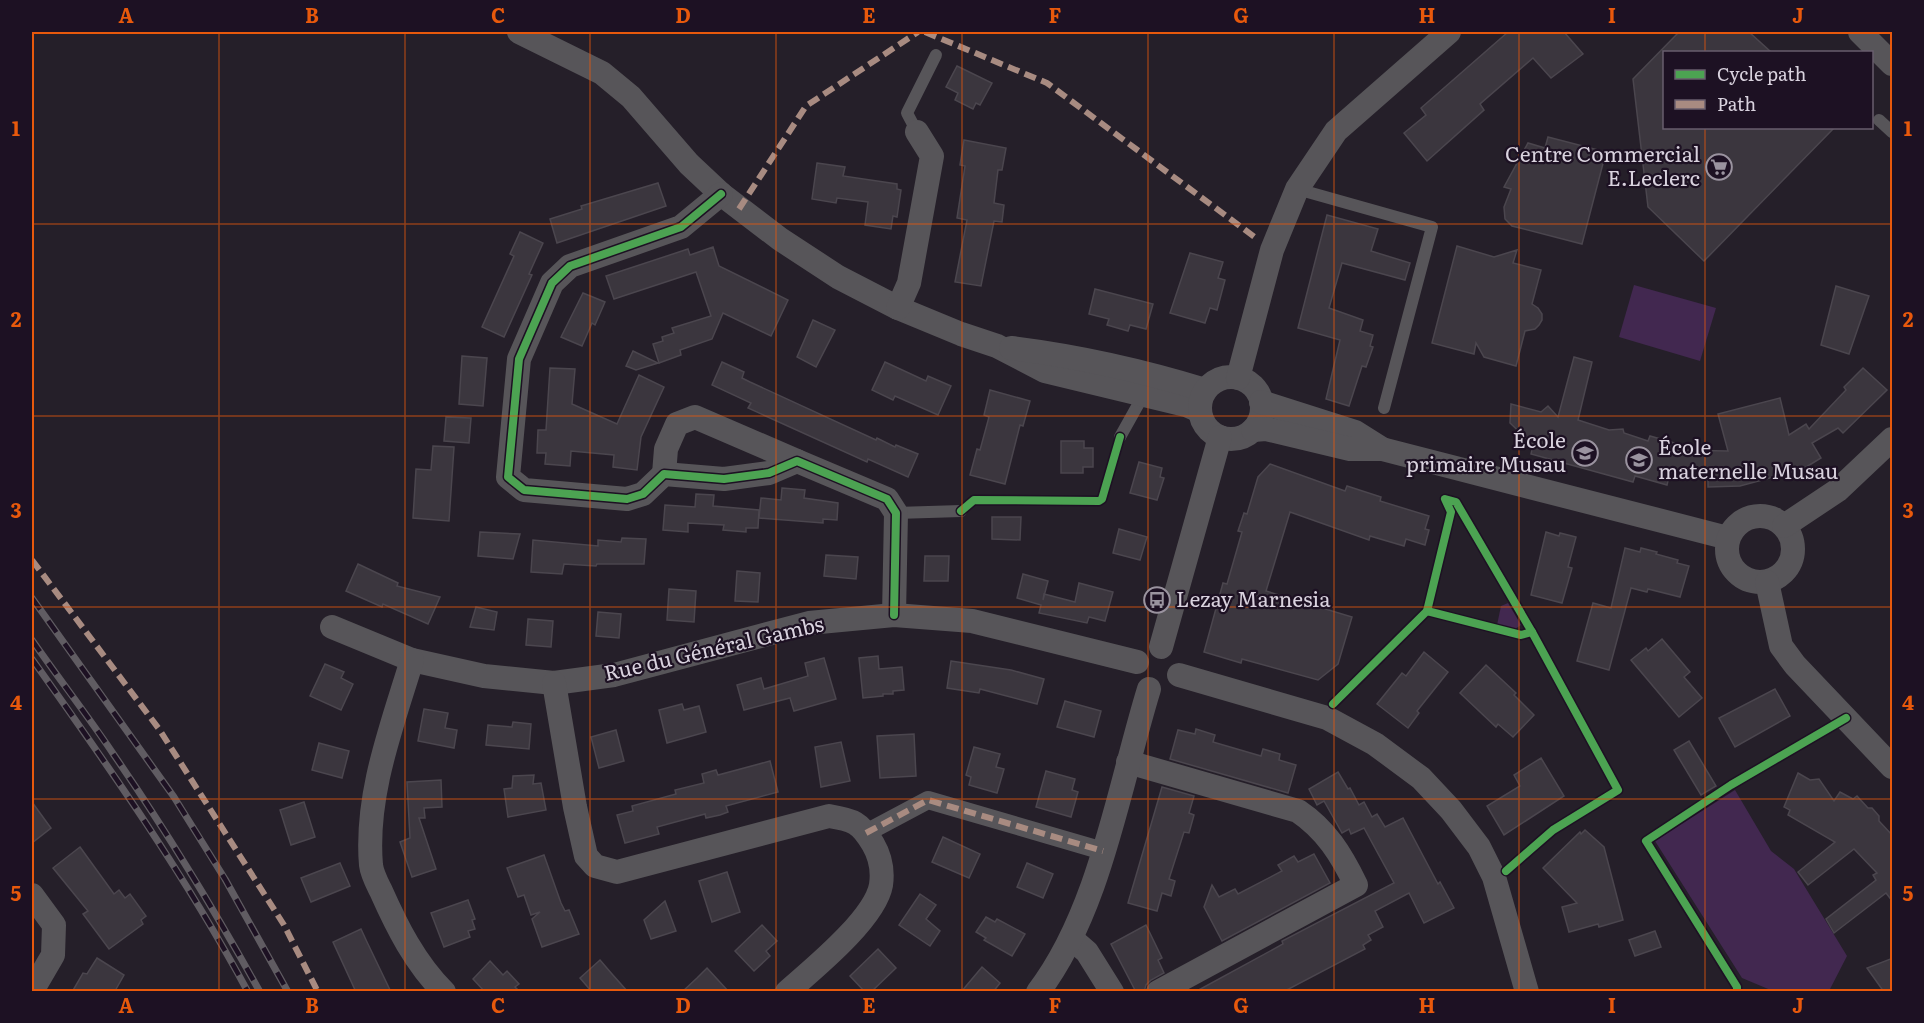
<svg xmlns="http://www.w3.org/2000/svg" width="1924" height="1023" font-family="Literata,serif">
  <style>
    .green { fill: #422850 }
    .building { fill: #3b363e; stroke: #4b464e; stroke-width: 1.5 }
    .lines { fill: none; stroke-linecap: round; stroke-linejoin: round }
    .service { stroke: #575559; stroke-width: 12 }
    .pedestrian { stroke: #575559; stroke-width: 18 }
    .minor { stroke: #575559; stroke-width: 24 }
    .rail-casing { stroke: #605c62; stroke-width: 7 }
    .rail { stroke: #1d1123; stroke-width: 4.5; stroke-dasharray: 14; stroke-linecap: butt }
    .quiet { stroke: #a88b81; stroke-width: 6; stroke-dasharray: 12 6; stroke-linecap: butt }
    .cycleway-casing { stroke: #1d1123; stroke-width: 11 }
    .cycleway { stroke: #4ca352; stroke-width: 8 }
    .grid { fill: none; stroke: #e8590c; stroke-width: 1.5; stroke-opacity: 0.55 }
    .labels { text-anchor: middle; stroke-width: 4.5; stroke-linejoin: round; paint-order: stroke }
    .poi-label { font-size: 21px; fill: #d9d2de; stroke: #1d1123; text-anchor: end }
    .street-label { font-size: 21px; fill: #d9d2de; stroke: #1d1123 }
    .neatline { fill: none; stroke: #e8590c; stroke-width: 2 }
    .grid-label { font-size: 20px; text-anchor: middle; font-weight: bold; fill: #e8590c }
  </style>
  <rect width="100%" height="100%" fill="#251f29"/>
  <!-- green -->
  <g class="green">
    <polygon points="1634,285 1716,308 1700,361 1619,337"/>
    <polygon points="1508,603 1521,625 1515,629 1497,625 1501,606"/>
    <polygon points="1735,790 1771,851 1794,869 1847,956 1829,991 1773,991 1742,978 1655,841"/>
  </g>
  <!-- building -->
  <g class="building">
    <polygon points="1508,32 1564,32 1583,54 1551,78 1533,58 1480,104 1484,110 1427,161 1404,133 1426,115 1421,108"/>
    <polygon points="1679,32 1749,32 1771,52 1665,52 1665,128 1834,128 1704,261 1648,207 1633,79"/>
    <polygon points="957,66 992,83 980,105 976,103 973,109 955,100 958,93 946,87"/>
    <polygon points="1548,137 1606,152 1582,244 1512,226 1505,219 1504,207 1511,189 1504,187 1528,143 1545,148"/>
    <polygon points="964,140 1006,148 1002,170 998,170 994,203 1004,205 1002,222 994,221 981,286 955,282 967,220 957,218 965,166 960,165"/>
    <polygon points="817,163 845,167 843,176 897,184 897,189 901,190 897,217 893,216 891,229 865,225 868,202 837,198 836,203 812,199"/>
    <polygon points="658,183 666,206 557,243 550,219 582,209 581,206"/>
    <polygon points="1327,215 1378,229 1371,251 1410,263 1405,280 1342,263 1329,308 1363,320 1360,331 1373,335 1370,346 1373,347 1366,367 1362,366 1349,406 1326,399 1340,340 1298,328"/>
    <polygon points="520,232 543,243 529,274 532,275 504,337 482,327 514,256 510,254"/>
    <polygon points="1457,246 1494,257 1517,250 1513,263 1541,270 1532,304 1538,308 1542,314 1542,320 1539,325 1535,329 1525,331 1516,366 1484,357 1476,343 1474,354 1432,343"/>
    <polygon points="713,247 719,266 788,300 771,336 723,313 712,339 680,350 681,355 659,363 653,344 663,341 662,337 674,333 672,328 711,316 696,272 614,299 606,276 688,249 690,255"/>
    <polygon points="1190,253 1223,262 1218,278 1225,280 1217,310 1210,308 1205,323 1170,313"/>
    <polygon points="1836,286 1869,296 1849,354 1821,345"/>
    <polygon points="1095,289 1153,304 1146,329 1130,325 1128,331 1107,325 1109,319 1089,314"/>
    <polygon points="583,293 605,302 595,325 592,323 582,346 561,337"/>
    <polygon points="813,320 835,330 816,367 797,357"/>
    <polygon points="633,351 658,363 636,370 626,366"/>
    <polygon points="462,356 487,358 483,406 459,404"/>
    <polygon points="1574,357 1592,362 1578,420 1609,430 1623,429 1624,433 1648,441 1650,436 1678,444 1676,450 1728,451 1718,414 1780,398 1789,435 1806,424 1809,429 1846,390 1844,387 1863,368 1887,390 1843,433 1838,428 1812,443 1821,458 1803,469 1740,486 1708,487 1708,469 1675,469 1674,473 1670,472 1667,485 1635,476 1633,482 1531,454 1533,445 1510,423 1511,404 1541,412 1548,406 1558,417"/>
    <polygon points="722,362 744,372 742,378 750,382 876,440 877,438 895,447 896,445 918,454 908,477 868,459 867,462 748,408 751,403 712,385"/>
    <polygon points="885,362 926,381 928,376 951,386 938,415 895,396 893,400 872,390"/>
    <polygon points="550,368 575,369 572,404 617,424 639,375 664,387 641,437 637,470 613,467 614,455 571,451 570,466 545,464 546,453 537,453 538,430 546,430"/>
    <polygon points="990,390 1030,401 1023,426 1020,425 1005,484 970,475 977,449 980,450 989,417 984,415"/>
    <polygon points="446,417 471,418 469,443 444,441"/>
    <polygon points="1061,441 1084,441 1084,448 1093,448 1093,467 1083,467 1083,473 1061,473"/>
    <polygon points="433,446 454,447 449,521 413,518 416,469 431,470"/>
    <polygon points="1139,462 1162,468 1160,477 1164,478 1157,500 1130,493"/>
    <polygon points="1270,464 1345,491 1347,486 1381,497 1380,501 1429,516 1425,529 1429,530 1425,545 1406,539 1404,546 1370,536 1369,540 1290,512 1266,591 1352,617 1338,664 1318,680 1242,659 1241,663 1204,652 1223,583 1227,584 1242,532 1238,531 1244,513 1247,514 1258,477"/>
    <polygon points="782,488 805,490 804,498 838,503 837,520 823,519 823,523 759,518 761,498 781,500"/>
    <polygon points="696,494 714,495 713,506 759,510 758,528 746,528 746,532 723,530 724,525 688,523 688,532 663,530 665,505 695,507"/>
    <polygon points="992,517 1021,517 1020,540 992,539"/>
    <polygon points="1119,529 1147,537 1140,560 1113,553"/>
    <polygon points="480,532 520,534 513,559 478,556"/>
    <polygon points="1546,532 1559,536 1560,533 1576,537 1568,567 1572,568 1562,603 1531,595"/>
    <polygon points="622,538 646,539 644,564 597,564 596,566 564,564 562,574 531,572 533,540 598,546 598,540 621,542"/>
    <polygon points="1625,548 1640,552 1641,548 1657,552 1656,554 1678,560 1677,563 1689,566 1680,597 1648,589 1647,592 1631,588 1609,670 1577,661 1593,603 1611,608"/>
    <polygon points="826,555 858,557 856,579 824,576"/>
    <polygon points="925,556 949,556 948,581 924,581"/>
    <polygon points="358,564 398,583 397,586 440,597 428,624 383,604 382,607 346,591"/>
    <polygon points="737,571 760,573 758,602 735,601"/>
    <polygon points="1023,574 1048,581 1043,600 1044,594 1075,602 1079,583 1113,592 1105,621 1089,617 1087,623 1039,613 1041,605 1017,598"/>
    <polygon points="669,589 696,591 694,622 667,620"/>
    <polygon points="476,607 497,612 494,630 470,627"/>
    <polygon points="598,612 621,614 619,638 596,636"/>
    <polygon points="528,619 553,621 551,647 526,645"/>
    <polygon points="1662,639 1690,672 1684,677 1702,698 1679,717 1631,660 1646,648 1648,651"/>
    <polygon points="1424,652 1448,672 1417,711 1419,713 1408,728 1377,704 1402,673 1406,676"/>
    <polygon points="878,656 879,669 902,667 904,690 893,691 893,694 883,694 883,696 863,698 859,658"/>
    <polygon points="824,658 836,699 794,711 790,698 744,710 737,685 761,678 764,689 808,676 805,663"/>
    <polygon points="951,661 1011,670 1044,679 1037,704 980,689 979,693 947,688"/>
    <polygon points="325,664 344,672 341,678 353,684 341,710 310,696"/>
    <polygon points="1486,665 1516,693 1514,695 1534,715 1513,737 1498,724 1496,727 1460,693"/>
    <polygon points="1775,689 1790,716 1735,747 1719,718"/>
    <polygon points="1065,701 1101,711 1094,737 1057,727"/>
    <polygon points="682,704 684,710 699,706 706,732 667,743 659,710"/>
    <polygon points="424,709 448,713 445,728 457,730 454,748 418,741"/>
    <polygon points="513,722 531,724 529,749 486,745 488,725 512,727"/>
    <polygon points="1196,729 1215,735 1213,742 1261,756 1263,749 1280,754 1279,760 1296,765 1288,793 1170,759 1178,730 1195,734"/>
    <polygon points="616,730 624,761 599,768 591,737"/>
    <polygon points="914,734 916,776 880,778 877,736"/>
    <polygon points="1689,741 1716,786 1701,795 1674,750"/>
    <polygon points="841,742 850,781 821,787 815,747"/>
    <polygon points="319,743 349,751 342,778 312,770"/>
    <polygon points="974,747 1000,754 996,767 1004,769 997,793 969,785 971,777 966,775"/>
    <polygon points="1541,758 1564,796 1504,835 1487,806 1520,786 1514,775"/>
    <polygon points="770,761 778,792 726,806 728,812 720,815 706,818 705,814 657,827 659,834 625,843 617,815 633,811 632,806 676,794 675,790 704,783 702,774 716,770 718,775"/>
    <polygon points="1046,771 1075,779 1072,790 1078,792 1071,817 1036,807"/>
    <polygon points="1338,772 1348,789 1350,788 1359,805 1364,802 1372,817 1377,814 1385,827 1403,818 1438,884 1440,882 1454,908 1424,923 1409,893 1375,911 1383,927 1368,935 1371,940 1363,945 1365,949 1283,992 1195,992 1283,944 1282,941 1394,883 1364,828 1351,834 1349,829 1342,833 1324,801 1317,805 1309,789"/>
    <polygon points="1798,773 1810,780 1819,779 1834,801 1840,792 1853,799 1857,796 1868,808 1872,808 1879,816 1879,821 1893,836 1893,902 1886,893 1834,933 1826,919 1876,880 1873,875 1877,873 1854,849 1808,885 1798,872 1835,842 1788,815 1790,810 1784,807"/>
    <polygon points="534,775 533,784 541,783 546,810 508,817 504,789 512,788 513,776"/>
    <polygon points="441,780 442,807 424,808 425,818 419,818 436,869 412,877 400,842 410,838 407,782"/>
    <polygon points="1162,787 1194,796 1189,813 1194,815 1189,833 1184,832 1169,879 1175,881 1171,896 1162,893 1157,911 1128,903"/>
    <polygon points="32,802 51,828 32,843"/>
    <polygon points="304,802 315,837 291,845 280,810"/>
    <polygon points="1585,830 1604,847 1623,920 1599,927 1598,924 1569,932 1562,907 1577,903 1543,868 1580,832 1581,834"/>
    <polygon points="943,837 980,854 969,878 932,862"/>
    <polygon points="80,847 114,894 119,890 125,898 130,894 146,916 141,920 143,924 109,949 83,914 88,911 53,868"/>
    <polygon points="1314,854 1330,883 1222,941 1204,907 1212,885 1219,897 1235,889 1238,894 1282,871 1278,865 1294,856 1298,862"/>
    <polygon points="544,855 561,903 565,911 569,910 579,934 542,947 532,919 540,912 531,915 524,895 518,897 507,868"/>
    <polygon points="340,863 350,886 311,902 301,878"/>
    <polygon points="1027,863 1053,874 1043,898 1017,887"/>
    <polygon points="727,872 740,912 712,922 699,881"/>
    <polygon points="920,894 936,905 926,919 940,931 930,946 899,925"/>
    <polygon points="468,900 475,919 472,920 475,929 468,931 470,937 444,947 431,913"/>
    <polygon points="665,901 676,931 651,939 644,920"/>
    <polygon points="986,917 995,922 997,919 1025,934 1012,956 984,940 986,938 976,932"/>
    <polygon points="762,925 777,941 766,951 770,956 754,971 735,951"/>
    <polygon points="1146,925 1162,958 1158,960 1164,973 1151,980 1146,985 1144,992 1136,992 1111,944"/>
    <polygon points="361,929 367,942 391,992 356,992 333,942"/>
    <polygon points="1655,931 1661,947 1635,956 1629,940"/>
    <polygon points="878,949 896,968 871,992 865,992 850,976"/>
    <polygon points="97,958 124,975 115,991 116,992 72,992 83,973 87,974"/>
    <polygon points="1893,958 1893,992 1884,992 1867,968"/>
    <polygon points="600,960 612,974 628,992 592,992 580,978"/>
    <polygon points="490,961 503,975 507,971 519,984 515,987 520,992 485,992 473,979"/>
    <polygon points="982,967 1000,983 993,992 961,992"/>
    <polygon points="707,968 729,992 682,992 697,978"/>
  </g>
  <g class="lines">
    <!-- service -->
    <g class="service">
      <polyline points="1879,120 1892,132"/>
      <polyline points="917,132 907,113 936,55"/>
      <polyline points="1297,189 1432,227 1384,408"/>
      <polyline points="1120,437 1144,394"/>
      <polyline points="896,513 961,511"/>
    </g>
    <!-- pedestrian -->
    <polyline class="pedestrian" points="866,833 928,800 1103,851"/>
    <!-- minor -->
    <g class="minor">
      <polyline points="519,32 602,73 631,97 689,164 721,194 780,239 838,277 898,308 961,334 997,346 1045,371 1186,405 1200,411"/>
      <polyline points="1860,32 1892,64"/>
      <polyline points="721,194 681,227 570,266 552,283 519,359 508,477 524,490 627,499 643,494 664,474 724,479 769,473 797,461 887,499 896,513 894,615"/>
      <polyline points="898,308 909,283 932,156 917,132"/>
      <path d="M1011 348C1076 356 1143 371 1205 390"/>
      <circle cx="1231" cy="408" r="31"/>
      <polyline points="1238,378 1272,250 1297,189 1336,131 1449,32"/>
      <polyline points="1261,402 1355,432 1382,449"/>
      <polyline points="1253,430 1266,429 1350,449 1382,449 1728,538"/>
      <polyline points="664,474 666,449 677,424 695,417 797,461"/>
      <circle cx="1760" cy="549" r="33"/>
      <polyline points="1784,526 1838,490 1892,439"/>
      <polyline points="1767,582 1781,646 1795,665 1892,767"/>
      <polyline points="332,627 412,660 484,676 554,683 614,675 809,623 894,615 972,621 1137,662"/>
      <polyline points="1161,647 1220,437"/>
      <path d="M412 660C392 726 365 795 371 865 372 874 377 883 381 891 397 927 415 963 444 992"/>
      <polyline points="1179,675 1327,718 1375,744 1421,778 1451,810 1479,847 1494,877 1527,992"/>
      <path d="M554 683 575 807 586 856 595 866 617 872 829 816C853 820 860 822 873 844 880 856 883 871 881 885 875 919 813 969 787 992"/>
      <path d="M1128 762 1298 811C1326 830 1341 854 1356 885L1158 992"/>
      <polyline points="32,895 54,925 53,955 32,991"/>
      <polyline points="1072,939 1087,952 1112,992"/>
      <path d="M1038 992C1100 911 1119 786 1149 689"/>
    </g>
    <!-- rail casing -->
    <g class="rail-casing">
      <g id="rail">
        <polyline points="32,598 174,797 225,879 288,992"/>
        <path d="M32 640C59 679 88 716 114 755 167 832 215 911 260 992"/>
        <path d="M32 659C109 767 185 875 248 992"/>
      </g>
    </g>
    <!-- rail -->
    <use href="#rail" class="rail"/>
    <!-- quiet -->
    <g class="quiet">
      <polyline points="925,32 1047,83 1256,238"/>
      <polyline points="739,209 806,106 918,32"/>
      <polyline points="32,560 159,729 284,925 318,992"/>
      <polyline points="866,833 928,800 1103,851"/>
    </g>
    <!-- cycleway casing -->
    <g class="cycleway-casing">
      <g id="cycleway">
        <polyline points="721,194 681,227 570,266 552,283 519,359 508,477 524,490 627,499 643,494 664,474 724,479 769,473 797,461 887,499 896,513 894,615"/>
        <polyline points="961,511 974,500 1099,501 1102,499 1120,437"/>
        <polyline points="1427,611 1451,512 1445,499 1456,502 1532,632 1618,790 1553,830 1506,871"/>
        <polyline points="1333,704 1427,611 1521,635 1532,632"/>
        <polyline points="1737,992 1737,987 1646,841 1731,785 1846,718"/>
      </g>
    </g>
    <!-- cycleway -->
    <use href="#cycleway" class="cycleway"/>
  </g>
  <!-- grid -->
  <path class="grid" d="M219 32V992M405 32V992M590 32V992M776 32V992M962 32V992M1148 32V992M1334 32V992M1519 32V992M1705 32V52M1705 128V992M32 224H1892M32 416H1892M32 607H1892M32 799H1892"/>
  <!-- icons -->
  <defs>
    <g id="supermarket-ring" transform="scale(1.35)"><circle r="9.5" fill="#1d1123" stroke="#9a939f" stroke-width="1.5"/><path d="M-6-5.5h2.5l.6 2H6L4.5 2H-2.5L-4.4-4H-6ZM-1.5 3.2a1.3 1.3 0 1 0 .1 0ZM3 3.2a1.3 1.3 0 1 0 .1 0Z" fill="#9a939f"/></g>
    <g id="school-ring" transform="scale(1.35)"><circle r="9.5" fill="#1d1123" stroke="#9a939f" stroke-width="1.5"/><path d="M0-5L7-2L0 1L-7-2ZM-4 1L0 2.5L4 1V4Q0 6-4 4Z" fill="#9a939f"/></g>
    <g id="bus-ring" transform="scale(1.35)"><circle r="9.5" fill="#1d1123" stroke="#9a939f" stroke-width="1.5"/><path d="M-5-6H5V4H4V6H2V4H-2V6H-4V4H-5ZM-3.5-4V0h7V-4ZM-3.5 1.2v1.5H-2V1.2ZM2 1.2v1.5H3.5V1.2Z" fill="#9a939f"/></g>
  </defs>
  <g fill-rule="evenodd">
    <use href="#supermarket-ring" x="1719" y="167"/>
    <use href="#school-ring" x="1585" y="453"/>
    <use href="#school-ring" x="1639" y="460"/>
    <use href="#bus-ring" x="1157" y="600"/>
  </g>
  <g class="labels">
    <!-- poi labels -->
    <g class="poi-label">
      <text x="1700" y="162">Centre Commercial<tspan x="1700" dy="24">E.Leclerc</tspan></text>
      <text x="1566" y="448">École<tspan x="1566" dy="24">primaire Musau</tspan></text>
      <text x="1658" y="455" text-anchor="start">École<tspan x="1658" dy="24">maternelle Musau</tspan></text>
      <text x="1176" y="607" text-anchor="start">Lezay Marnesia</text>
    </g>
    <!-- street labels -->
    <g class="street-label">
      <text transform="translate(714 649) rotate(-13)" y="7">Rue du Général Gambs</text>
    </g>
  </g>
  <!-- border -->
  <rect width="1924" height="1023" fill="none" stroke="#1d1123" stroke-width="66"/>
  <!-- legend -->
  <rect x="1663" y="51" width="210" height="78" fill="#1d1123" stroke="#685e6e" stroke-width="1.5"/>
  <rect x="1675" y="70" width="30" height="9" fill="#4ca352" stroke="#685e6e" stroke-width="1.5"/>
  <text x="1717" y="81" font-size="18" fill="#d9d2de">Cycle path</text>
  <rect x="1675" y="100" width="30" height="9" fill="#a88b81" stroke="#685e6e" stroke-width="1.5"/>
  <text x="1717" y="111" font-size="18" fill="#d9d2de">Path</text>
  <rect x="33" y="33" width="1858" height="957" class="neatline"/>
  <g class="grid-label">
    <text x="126" y="23">A</text>
    <text x="312" y="23">B</text>
    <text x="498" y="23">C</text>
    <text x="683" y="23">D</text>
    <text x="869" y="23">E</text>
    <text x="1055" y="23">F</text>
    <text x="1241" y="23">G</text>
    <text x="1427" y="23">H</text>
    <text x="1612" y="23">I</text>
    <text x="1798" y="23">J</text>
    <text x="16" y="136">1</text>
    <text x="1908" y="136">1</text>
    <text x="16" y="327">2</text>
    <text x="1908" y="327">2</text>
    <text x="16" y="518">3</text>
    <text x="1908" y="518">3</text>
    <text x="16" y="710">4</text>
    <text x="1908" y="710">4</text>
    <text x="16" y="901">5</text>
    <text x="1908" y="901">5</text>
    <text x="126" y="1013">A</text>
    <text x="312" y="1013">B</text>
    <text x="498" y="1013">C</text>
    <text x="683" y="1013">D</text>
    <text x="869" y="1013">E</text>
    <text x="1055" y="1013">F</text>
    <text x="1241" y="1013">G</text>
    <text x="1427" y="1013">H</text>
    <text x="1612" y="1013">I</text>
    <text x="1798" y="1013">J</text>
  </g>
</svg>
